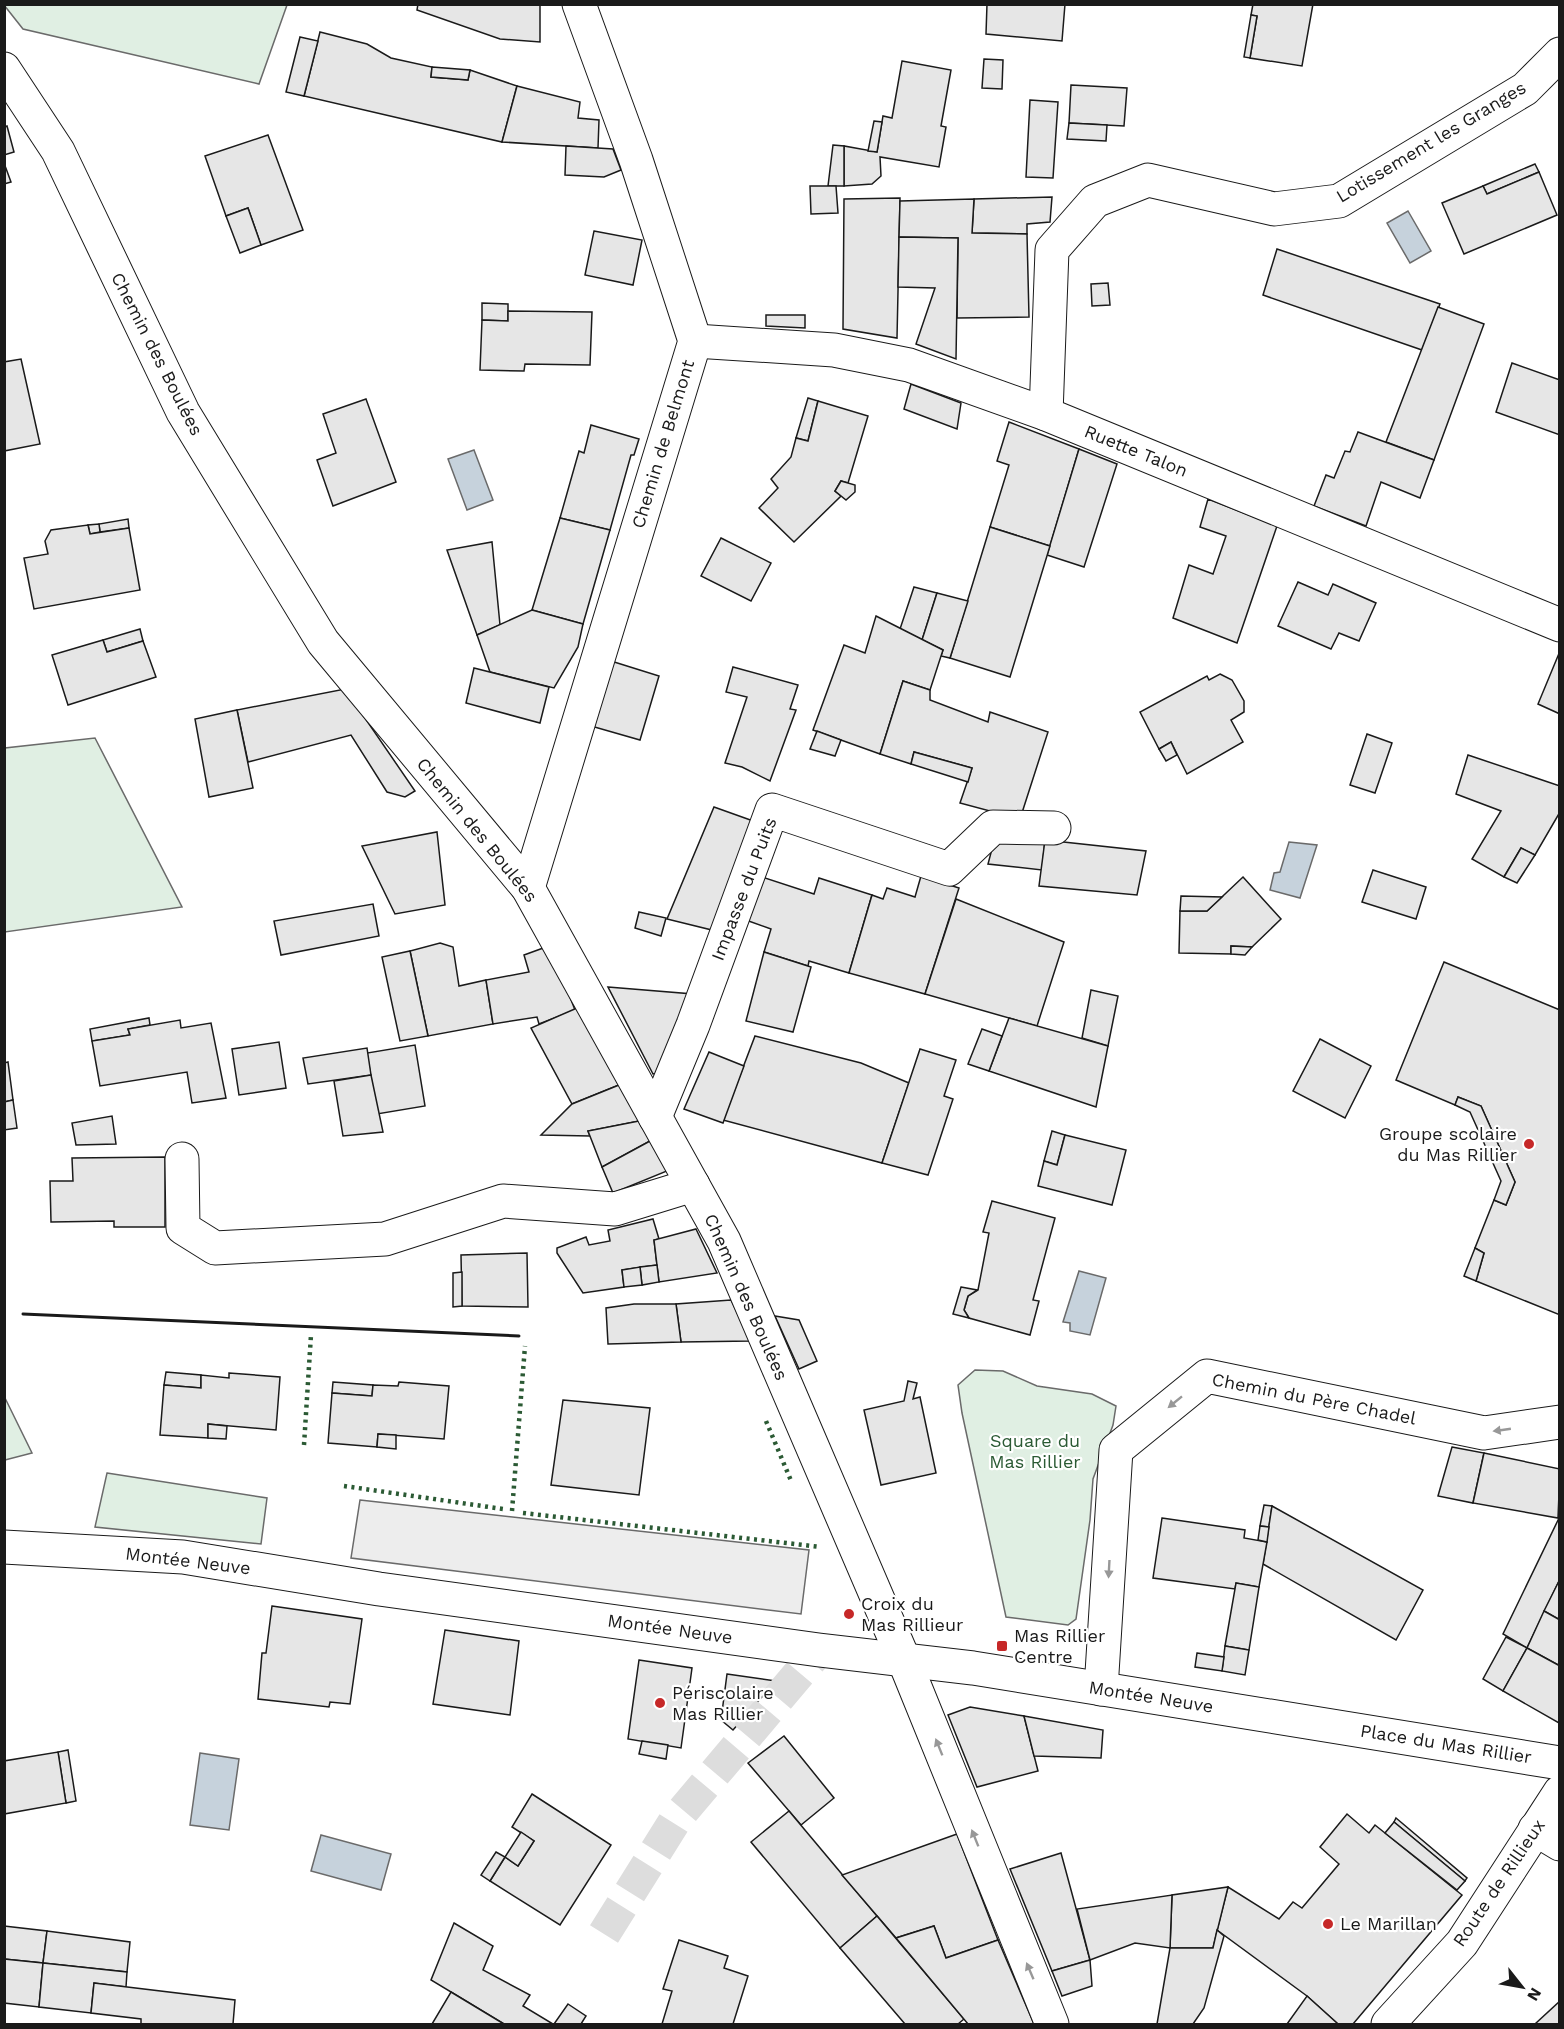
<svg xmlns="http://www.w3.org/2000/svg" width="1564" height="2029" font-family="'Work Sans',sans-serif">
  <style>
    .green { fill: #e0efe3; stroke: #6a6a6a; stroke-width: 1.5 }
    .parking { fill: #ededed; stroke: #6a6a6a; stroke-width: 1.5 }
    .water { fill: #c6d2dc; stroke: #6a6a6a; stroke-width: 1.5 }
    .building { fill: #e6e6e6; stroke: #1a1a1a; stroke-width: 1.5 }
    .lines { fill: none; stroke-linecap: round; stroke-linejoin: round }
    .minor-tunnel { stroke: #ddd; stroke-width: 33; stroke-dasharray: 33 16; stroke-linecap: butt }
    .minor-casing { stroke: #1a1a1a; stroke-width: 35 }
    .minor { stroke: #fff; stroke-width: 33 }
    .hedge { stroke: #2b5a34; stroke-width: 4.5; stroke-dasharray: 3 4.5; stroke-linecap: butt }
    .wall { stroke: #1a1a1a; stroke-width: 3 }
    .oneway { fill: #989898 }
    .poi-dot { fill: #c62828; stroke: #fff; stroke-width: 2 }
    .labels { text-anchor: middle; stroke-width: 4.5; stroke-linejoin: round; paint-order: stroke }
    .street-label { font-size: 18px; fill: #1a1a1a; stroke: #fff }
    .poi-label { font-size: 18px; fill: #1a1a1a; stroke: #fff; text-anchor: start }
    .park-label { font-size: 18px; fill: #2b5a34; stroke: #fff }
  </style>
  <rect width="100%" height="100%" fill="#fff"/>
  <!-- green -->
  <g class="green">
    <polygon points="4,5 5,4 287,5 259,84 23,29"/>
    <polygon points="95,738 182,907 5,932 5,748"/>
    <polygon points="975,1370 1003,1371 1037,1386 1092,1394 1116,1406 1113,1425 1093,1479 1090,1520 1076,1619 1068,1625 1006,1617 962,1413 958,1385"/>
    <polygon points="5,1398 32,1453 5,1460 4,1460"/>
    <polygon points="107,1473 267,1498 261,1544 95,1527"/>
  </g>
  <!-- parking -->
  <polygon class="parking" points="360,1500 809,1550 801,1614 351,1558"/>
  <!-- water -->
  <g class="water">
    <polygon points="1408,211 1431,251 1410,263 1387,223"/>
    <polygon points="474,450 493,500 467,510 448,459"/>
    <polygon points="1289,842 1317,845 1300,898 1270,890 1274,873 1280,872"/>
    <polygon points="1079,1271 1106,1278 1090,1335 1070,1331 1070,1323 1063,1322"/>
    <polygon points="200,1753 239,1759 229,1830 190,1825"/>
    <polygon points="321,1835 391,1854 381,1890 311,1871"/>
  </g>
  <!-- building -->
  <g class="building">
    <polygon points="418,4 540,4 540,42 500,39 417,10"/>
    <polygon points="987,4 1065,4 1062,41 986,34"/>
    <polygon points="1253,4 1313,4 1302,66 1250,58 1257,16 1251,15"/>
    <polygon points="1251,15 1257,16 1250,58 1244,57"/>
    <polygon points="320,32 367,44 391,58 432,67 431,77 468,80 470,70 517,86 502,142 304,96"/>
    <polygon points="300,37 318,41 304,96 286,92"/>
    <polygon points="984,59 1003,60 1002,89 982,88"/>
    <polygon points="902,61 951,70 941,126 946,127 939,167 880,157 881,176 872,184 844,186 844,146 877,152 883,116 892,118"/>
    <polygon points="432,67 470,70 468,80 431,77"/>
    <polygon points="1071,85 1127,88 1124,126 1069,123"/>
    <polygon points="517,86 580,102 578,118 599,120 598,148 502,142"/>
    <polygon points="1030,100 1058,102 1053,178 1026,177"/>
    <polygon points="874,121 882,122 877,152 868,151"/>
    <polygon points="1069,123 1107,125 1106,141 1067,139"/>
    <polygon points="7,126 14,152 4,155 4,127"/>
    <polygon points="268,135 303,230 261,245 248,208 226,216 205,156"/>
    <polygon points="833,145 844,146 844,186 828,186"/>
    <polygon points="566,146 613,149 621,170 604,177 565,175"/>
    <polygon points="4,163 11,182 4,184"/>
    <polygon points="1535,164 1539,172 1487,194 1483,186"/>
    <polygon points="1539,172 1557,215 1464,254 1442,203 1483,186 1487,194"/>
    <polygon points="810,186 836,186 838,213 811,214"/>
    <polygon points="1052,197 1050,222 1027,224 1027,234 972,233 974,199"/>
    <polygon points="900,198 897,338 843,329 844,199"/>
    <polygon points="974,199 972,233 1027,234 1029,317 957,318 958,238 899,237 900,201"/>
    <polygon points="248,208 261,245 240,253 226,216"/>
    <polygon points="594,231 642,240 633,285 585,275"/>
    <polygon points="899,237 958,238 956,359 916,344 935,288 898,287"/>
    <polygon points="1277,249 1440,304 1422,350 1263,295"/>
    <polygon points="1108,283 1110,305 1092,306 1091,284"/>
    <polygon points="482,303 508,304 508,321 482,320"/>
    <polygon points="1438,307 1484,324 1434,460 1386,442"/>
    <polygon points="508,311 592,312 590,365 525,364 524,371 480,370 482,320 508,321"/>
    <polygon points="766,315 805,315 805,328 766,326"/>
    <polygon points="21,359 40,444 4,451 4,362"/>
    <polygon points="1512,363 1560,380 1560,435 1496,412"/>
    <polygon points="911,384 961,403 957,429 904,409"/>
    <polygon points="808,398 818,401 808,441 796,438"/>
    <polygon points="366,399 396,482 333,506 317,460 336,453 323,414"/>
    <polygon points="818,401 868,416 848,483 841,481 835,491 841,496 794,542 759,508 778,488 771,479 791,457 796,438 808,441"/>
    <polygon points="1009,422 1079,449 1050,546 990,527 1009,465 997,461"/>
    <polygon points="591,425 639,439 634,455 631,455 610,530 560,518 579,451 584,453"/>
    <polygon points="1358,432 1434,460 1420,498 1381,482 1366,526 1314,506 1326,475 1334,478 1345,451 1350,452"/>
    <polygon points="1079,449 1117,464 1084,567 1047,555"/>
    <polygon points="841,481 855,485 855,492 846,500 835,491"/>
    <polygon points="1208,499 1277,526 1237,643 1173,618 1189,565 1213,574 1226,536 1200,527"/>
    <polygon points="560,518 610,530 583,624 532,610"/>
    <polygon points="128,519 129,528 100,532 99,524"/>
    <polygon points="99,524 100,532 90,534 88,525"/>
    <polygon points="88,525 90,534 129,528 140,590 34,609 24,558 48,554 45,541 51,530"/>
    <polygon points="990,527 1050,546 1010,677 950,658"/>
    <polygon points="721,538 771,563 751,601 701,576"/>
    <polygon points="492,542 500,625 477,635 447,550"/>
    <polygon points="1298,582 1328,595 1333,584 1376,603 1359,641 1339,633 1331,649 1278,626"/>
    <polygon points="914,587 937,593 922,640 900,629"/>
    <polygon points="937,593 968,601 950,658 941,656 943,650 922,640"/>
    <polygon points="532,610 583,624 578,647 554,688 490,672 477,635"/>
    <polygon points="876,616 943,650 930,690 903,681 880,754 813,730 844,645 865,653"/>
    <polygon points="140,629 143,641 107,652 103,640"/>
    <polygon points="103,640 107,652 143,641 156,677 68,705 52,655"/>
    <polygon points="1560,651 1560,714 1538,704"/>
    <polygon points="611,661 659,676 640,740 591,726"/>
    <polygon points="733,667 798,685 790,709 796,710 770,781 742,767 725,763 747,697 726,692"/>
    <polygon points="474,668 549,687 540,723 466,703"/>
    <polygon points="1220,674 1232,680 1244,701 1244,712 1231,720 1243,742 1187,774 1171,742 1159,749 1140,712 1207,676 1209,680"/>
    <polygon points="903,681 930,690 930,700 988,722 990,712 1048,732 1020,819 960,803 972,768 914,752 911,764 880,754"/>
    <polygon points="345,689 415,791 405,797 387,792 351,735 248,762 237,710"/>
    <polygon points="237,710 253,788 209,797 195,719"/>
    <polygon points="817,731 841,740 835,756 810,749"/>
    <polygon points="1367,734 1392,743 1375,793 1350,785"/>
    <polygon points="1171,742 1177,755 1166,761 1159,749"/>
    <polygon points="914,752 972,768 968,782 911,764"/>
    <polygon points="1468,755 1560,786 1560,812 1535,855 1521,848 1504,877 1472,859 1501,811 1456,794"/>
    <polygon points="714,807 756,822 716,931 667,919"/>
    <polygon points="437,832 445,905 395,914 362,846"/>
    <polygon points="1014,839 1045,840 1042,870 988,864 993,845"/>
    <polygon points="1045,840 1146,851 1137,895 1039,886"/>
    <polygon points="1521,848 1535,855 1517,883 1504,877"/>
    <polygon points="1373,870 1426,887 1416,919 1362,902"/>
    <polygon points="759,876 814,894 819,878 872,895 849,973 809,961 808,966 764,952 771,929 743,919"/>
    <polygon points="921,876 959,888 925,994 849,973 872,895 883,899 887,888 915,897"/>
    <polygon points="1243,877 1281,919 1252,947 1231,946 1231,954 1179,953 1180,911 1207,911"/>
    <polygon points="1181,896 1222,897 1207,911 1180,911"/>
    <polygon points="956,899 1064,942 1037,1026 925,994"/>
    <polygon points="373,904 379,936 281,955 274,921"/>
    <polygon points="639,912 666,918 661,936 635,928"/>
    <polygon points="440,943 453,947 459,986 486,980 493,1024 428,1036 410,951"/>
    <polygon points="1231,946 1252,947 1245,955 1231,954"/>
    <polygon points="546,947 561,974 575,1010 539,1024 537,1017 493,1024 486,980 529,972 524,955"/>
    <polygon points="410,951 428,1036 400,1041 382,957"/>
    <polygon points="764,952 811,967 793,1032 746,1021"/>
    <polygon points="1444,962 1560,1010 1560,1315 1476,1281 1484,1253 1475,1248 1494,1200 1506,1205 1515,1182 1481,1106 1458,1097 1455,1105 1396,1080"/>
    <polygon points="608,987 693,994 665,1072 653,1074"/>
    <polygon points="1091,990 1118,996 1108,1046 1082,1038"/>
    <polygon points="577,1008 619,1085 572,1104 531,1028"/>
    <polygon points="149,1018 150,1025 128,1029 130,1035 92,1041 90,1029"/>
    <polygon points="1009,1018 1108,1046 1096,1107 989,1071"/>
    <polygon points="180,1020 181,1028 211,1023 226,1098 192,1103 187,1072 100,1086 92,1041 130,1035 128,1029"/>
    <polygon points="982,1029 1002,1036 989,1071 968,1064"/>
    <polygon points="755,1036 861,1063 909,1083 882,1163 723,1120"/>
    <polygon points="1320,1039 1371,1066 1345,1118 1293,1091"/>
    <polygon points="279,1042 286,1088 239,1095 232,1049"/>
    <polygon points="415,1045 425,1106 377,1114 367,1053"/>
    <polygon points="367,1048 371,1075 308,1084 303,1058"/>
    <polygon points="920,1049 956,1060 944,1096 953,1099 928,1175 882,1163"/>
    <polygon points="709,1052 744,1066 723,1123 684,1109"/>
    <polygon points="8,1062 13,1100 4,1102 4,1063"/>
    <polygon points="371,1075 383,1132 343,1136 334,1081"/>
    <polygon points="619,1085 639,1121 588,1131 590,1136 541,1135 572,1104"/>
    <polygon points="1458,1097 1481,1106 1515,1182 1506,1205 1494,1200 1501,1181 1470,1112 1455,1105"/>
    <polygon points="13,1100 17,1128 4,1130 4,1102"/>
    <polygon points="112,1116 116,1144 76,1145 72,1123"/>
    <polygon points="639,1121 650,1141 602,1167 588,1131"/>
    <polygon points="1052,1131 1065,1135 1057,1165 1044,1161"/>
    <polygon points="1065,1135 1126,1150 1112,1205 1038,1186 1044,1161 1057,1165"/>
    <polygon points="650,1141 667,1171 613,1193 602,1167"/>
    <polygon points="165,1157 165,1227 114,1227 114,1221 51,1222 50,1181 73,1181 72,1158"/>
    <polygon points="992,1201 1055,1218 1033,1300 1039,1301 1030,1335 969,1318 964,1310 968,1296 978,1290 989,1233 983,1232"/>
    <polygon points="653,1219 659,1239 654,1240 657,1265 622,1270 624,1287 583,1293 557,1253 557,1248 586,1237 589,1245 610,1241 608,1230"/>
    <polygon points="696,1229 717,1273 659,1282 654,1240"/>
    <polygon points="1475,1248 1484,1253 1476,1281 1464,1276"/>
    <polygon points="527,1253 528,1307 462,1306 461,1255"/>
    <polygon points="657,1265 659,1282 642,1285 640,1267"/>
    <polygon points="640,1267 642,1285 624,1287 622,1270"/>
    <polygon points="462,1272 462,1306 453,1307 453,1273"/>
    <polygon points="961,1287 977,1290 968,1296 964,1310 969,1318 953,1314"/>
    <polygon points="731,1300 751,1341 681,1342 676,1304"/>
    <polygon points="634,1304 676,1304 681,1342 608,1344 606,1308"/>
    <polygon points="775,1316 799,1320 817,1361 799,1369"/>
    <polygon points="166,1372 201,1375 201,1388 164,1385"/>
    <polygon points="229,1373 280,1377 276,1430 208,1424 208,1438 160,1435 164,1385 201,1388 201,1375 229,1378"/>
    <polygon points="908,1381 917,1383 913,1399 920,1397 936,1473 881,1485 864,1410 904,1401"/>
    <polygon points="333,1382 373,1385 372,1396 332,1393"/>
    <polygon points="399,1382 449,1386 444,1439 378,1434 377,1447 328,1443 332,1393 372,1396 373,1385 398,1386"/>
    <polygon points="563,1400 650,1408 639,1495 551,1485"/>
    <polygon points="208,1424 227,1426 226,1439 208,1438"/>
    <polygon points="378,1434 396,1435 396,1449 377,1447"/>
    <polygon points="1452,1447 1484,1453 1473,1503 1438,1496"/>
    <polygon points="1484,1453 1560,1469 1558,1518 1473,1503"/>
    <polygon points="1264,1505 1272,1506 1269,1527 1260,1526"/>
    <polygon points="1272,1506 1423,1590 1396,1640 1263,1564"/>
    <polygon points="1560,1516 1560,1579 1527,1648 1503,1634"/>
    <polygon points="1162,1518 1245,1530 1244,1538 1267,1542 1259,1587 1236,1583 1235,1589 1153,1578"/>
    <polygon points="1260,1526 1269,1527 1267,1542 1258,1540"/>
    <polygon points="1560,1579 1560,1620 1544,1611"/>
    <polygon points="1236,1583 1259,1587 1249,1650 1225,1646"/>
    <polygon points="272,1606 362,1619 350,1704 330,1702 329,1707 258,1699 262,1653 266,1653"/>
    <polygon points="1544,1611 1560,1620 1560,1666 1527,1648"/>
    <polygon points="445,1630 519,1641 510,1715 433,1704"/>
    <polygon points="1506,1637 1527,1648 1503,1691 1483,1679"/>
    <polygon points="1225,1646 1249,1650 1245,1675 1222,1671"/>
    <polygon points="1527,1648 1560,1666 1559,1723 1503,1691"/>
    <polygon points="1197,1653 1224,1657 1222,1671 1195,1667"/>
    <polygon points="639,1660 692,1668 681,1748 628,1739"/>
    <polygon points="727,1674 776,1681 733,1730 721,1720"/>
    <polygon points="970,1707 1024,1716 1038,1771 977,1787 948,1715"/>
    <polygon points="1024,1716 1103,1730 1101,1758 1034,1756"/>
    <polygon points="784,1736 834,1798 801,1825 748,1763"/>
    <polygon points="642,1741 668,1745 666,1759 639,1754"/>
    <polygon points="68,1750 76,1801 66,1803 58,1752"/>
    <polygon points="58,1752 66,1803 4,1814 4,1761"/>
    <polygon points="532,1794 611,1845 560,1925 490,1881 505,1857 518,1866 534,1841 512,1827"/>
    <polygon points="789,1811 877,1916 840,1948 751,1842"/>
    <polygon points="1347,1814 1369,1833 1375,1825 1462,1895 1353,2024 1338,2024 1307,1996 1217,1930 1228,1887 1279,1919 1293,1902 1302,1908 1339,1864 1320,1847"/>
    <polygon points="1396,1818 1467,1878 1465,1881 1394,1822"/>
    <polygon points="1394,1822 1465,1881 1457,1890 1385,1833"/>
    <polygon points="521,1832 534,1841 518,1866 505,1857"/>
    <polygon points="957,1834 998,1940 946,1958 934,1926 896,1938 842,1875"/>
    <polygon points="496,1852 505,1857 490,1881 481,1875"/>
    <polygon points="1061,1853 1090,1960 1052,1971 1010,1869"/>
    <polygon points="1228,1887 1213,1948 1170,1948 1172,1895"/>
    <polygon points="1172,1895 1170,1948 1135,1943 1090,1960 1077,1909"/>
    <polygon points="877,1916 964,2019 958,2024 905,2024 840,1948"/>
    <polygon points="454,1923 493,1946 483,1970 530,1995 523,2006 553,2024 504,2024 431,1980"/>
    <polygon points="4,1926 47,1931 43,1963 4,1959"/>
    <polygon points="934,1926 946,1958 998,1940 1034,2024 968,2024 896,1938"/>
    <polygon points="1217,1930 1224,1936 1204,2008 1193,2024 1157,2024 1170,1948 1213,1948"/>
    <polygon points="47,1931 130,1942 127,1972 43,1963"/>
    <polygon points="679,1940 728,1956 724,1968 748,1976 733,2024 662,2024 672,1991 663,1989"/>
    <polygon points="4,1959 43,1963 39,2007 4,2003"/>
    <polygon points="1090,1960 1092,1986 1062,1996 1052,1971"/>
    <polygon points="43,1963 127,1972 126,1987 94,1983 91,2013 39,2007"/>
    <polygon points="94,1983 235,2000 233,2024 141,2024 141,2019 91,2013"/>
    <polygon points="451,1992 504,2024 432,2024"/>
    <polygon points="1307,1996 1338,2024 1287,2024"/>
    <polygon points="1560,2001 1560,2024 1535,2024"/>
    <polygon points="568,2004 586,2016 581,2024 554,2024"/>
  </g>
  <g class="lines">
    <!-- minor-tunnel -->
    <polyline class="minor-tunnel" points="604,1934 676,1819 819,1650"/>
    <!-- minor casing -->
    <g class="minor-casing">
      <g id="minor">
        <polyline points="4,69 58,151 183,412 323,642 528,888 724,1241 904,1660 1052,2024"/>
        <polyline points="695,341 834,350 909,365 1046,414 1560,625"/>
        <polyline points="1046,414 1052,250 1095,201 1148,180 1274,209 1339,201 1525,89 1560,54"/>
        <polyline points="528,888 695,341 636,160 579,4"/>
        <polyline points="655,1117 693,1025 772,810 949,869 993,827 1054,828"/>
        <polyline points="182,1159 183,1228 215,1248 385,1239 503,1201 615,1209 693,1185"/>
        <polyline points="4,1547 183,1557 379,1589 819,1650 973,1668 1560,1763"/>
        <polyline points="1101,1689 1116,1450 1207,1376 1484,1433 1560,1422"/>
        <polyline points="1535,1829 1560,1844"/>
        <polyline points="1388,2024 1462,1943 1560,1792"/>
      </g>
    </g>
    <!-- minor -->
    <use href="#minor" class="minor"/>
    <!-- hedge -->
    <g class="hedge">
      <polyline points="766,1421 792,1483"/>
      <polyline points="304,1445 311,1335"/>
      <polyline points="344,1486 503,1509"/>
      <polyline points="512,1511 525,1346"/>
      <polyline points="523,1513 821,1547"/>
    </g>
    <!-- wall -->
    <polyline class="wall" points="23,1314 519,1336"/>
  </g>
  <!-- one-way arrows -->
  <defs><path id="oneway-solid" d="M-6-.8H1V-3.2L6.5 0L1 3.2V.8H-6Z" transform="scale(1.5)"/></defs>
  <g class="oneway">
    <use href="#oneway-solid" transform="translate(1175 1402) rotate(141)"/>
    <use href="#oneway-solid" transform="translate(1502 1430) rotate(172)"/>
    <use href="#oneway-solid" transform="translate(1109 1569) rotate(93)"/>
    <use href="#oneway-solid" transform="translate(939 1747) rotate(-112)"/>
    <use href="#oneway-solid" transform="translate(975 1838) rotate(-112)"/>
    <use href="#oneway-solid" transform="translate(1030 1971) rotate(-113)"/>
  </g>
  <!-- markers -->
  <g class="poi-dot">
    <circle cx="1529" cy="1144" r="6"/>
    <circle cx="849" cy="1614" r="6"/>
    <rect x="996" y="1640" width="12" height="12" rx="3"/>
    <circle cx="660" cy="1703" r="6"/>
    <circle cx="1328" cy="1924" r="6"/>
  </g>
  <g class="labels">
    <!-- street labels -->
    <g class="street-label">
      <text transform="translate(1431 142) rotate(-31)" y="6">Lotissement les Granges</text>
      <text transform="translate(157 354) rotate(63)" y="6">Chemin des Boulées</text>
      <text transform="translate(663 444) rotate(-73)" y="6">Chemin de Belmont</text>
      <text transform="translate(1136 451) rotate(22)" y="6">Ruette Talon</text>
      <text transform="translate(477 830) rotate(51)" y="6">Chemin des Boulées</text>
      <text transform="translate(744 889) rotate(-69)" y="6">Impasse du Puits</text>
      <text transform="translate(746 1297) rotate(66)" y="6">Chemin des Boulées</text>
      <text transform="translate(1314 1399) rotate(11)" y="6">Chemin du Père Chadel</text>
      <text transform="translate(188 1561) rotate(7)" y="6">Montée Neuve</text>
      <text transform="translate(670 1629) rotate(8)" y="6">Montée Neuve</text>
      <text transform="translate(1151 1697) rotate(9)" y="6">Montée Neuve</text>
      <text transform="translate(1446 1744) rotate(9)" y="6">Place du Mas Rillier</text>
      <text transform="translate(1499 1883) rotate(-56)" y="6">Route de Rillieux</text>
    </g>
    <!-- poi labels -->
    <g class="poi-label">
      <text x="1517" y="1140" text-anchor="end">Groupe scolaire<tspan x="1517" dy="21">du Mas Rillier</tspan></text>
      <text x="861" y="1610">Croix du<tspan x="861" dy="21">Mas Rillieur</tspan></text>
      <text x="1014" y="1642">Mas Rillier<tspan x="1014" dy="21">Centre</tspan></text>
      <text x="672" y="1699">Périscolaire<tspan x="672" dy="21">Mas Rillier</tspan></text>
      <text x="1340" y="1930">Le Marillan</text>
    </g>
    <!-- park labels -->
    <g class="park-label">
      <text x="1035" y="1447">Square du<tspan x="1035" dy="21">Mas Rillier</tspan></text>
    </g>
  </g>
  <!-- border -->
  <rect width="1564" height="2029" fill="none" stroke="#1a1a1a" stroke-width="12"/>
  <!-- north arrow -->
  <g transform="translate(1522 1987) rotate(121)" stroke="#ffffff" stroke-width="4.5" paint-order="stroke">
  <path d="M0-4.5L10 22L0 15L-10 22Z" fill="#1a1a1a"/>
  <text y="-9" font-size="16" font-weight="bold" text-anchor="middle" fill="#1a1a1a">N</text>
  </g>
</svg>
